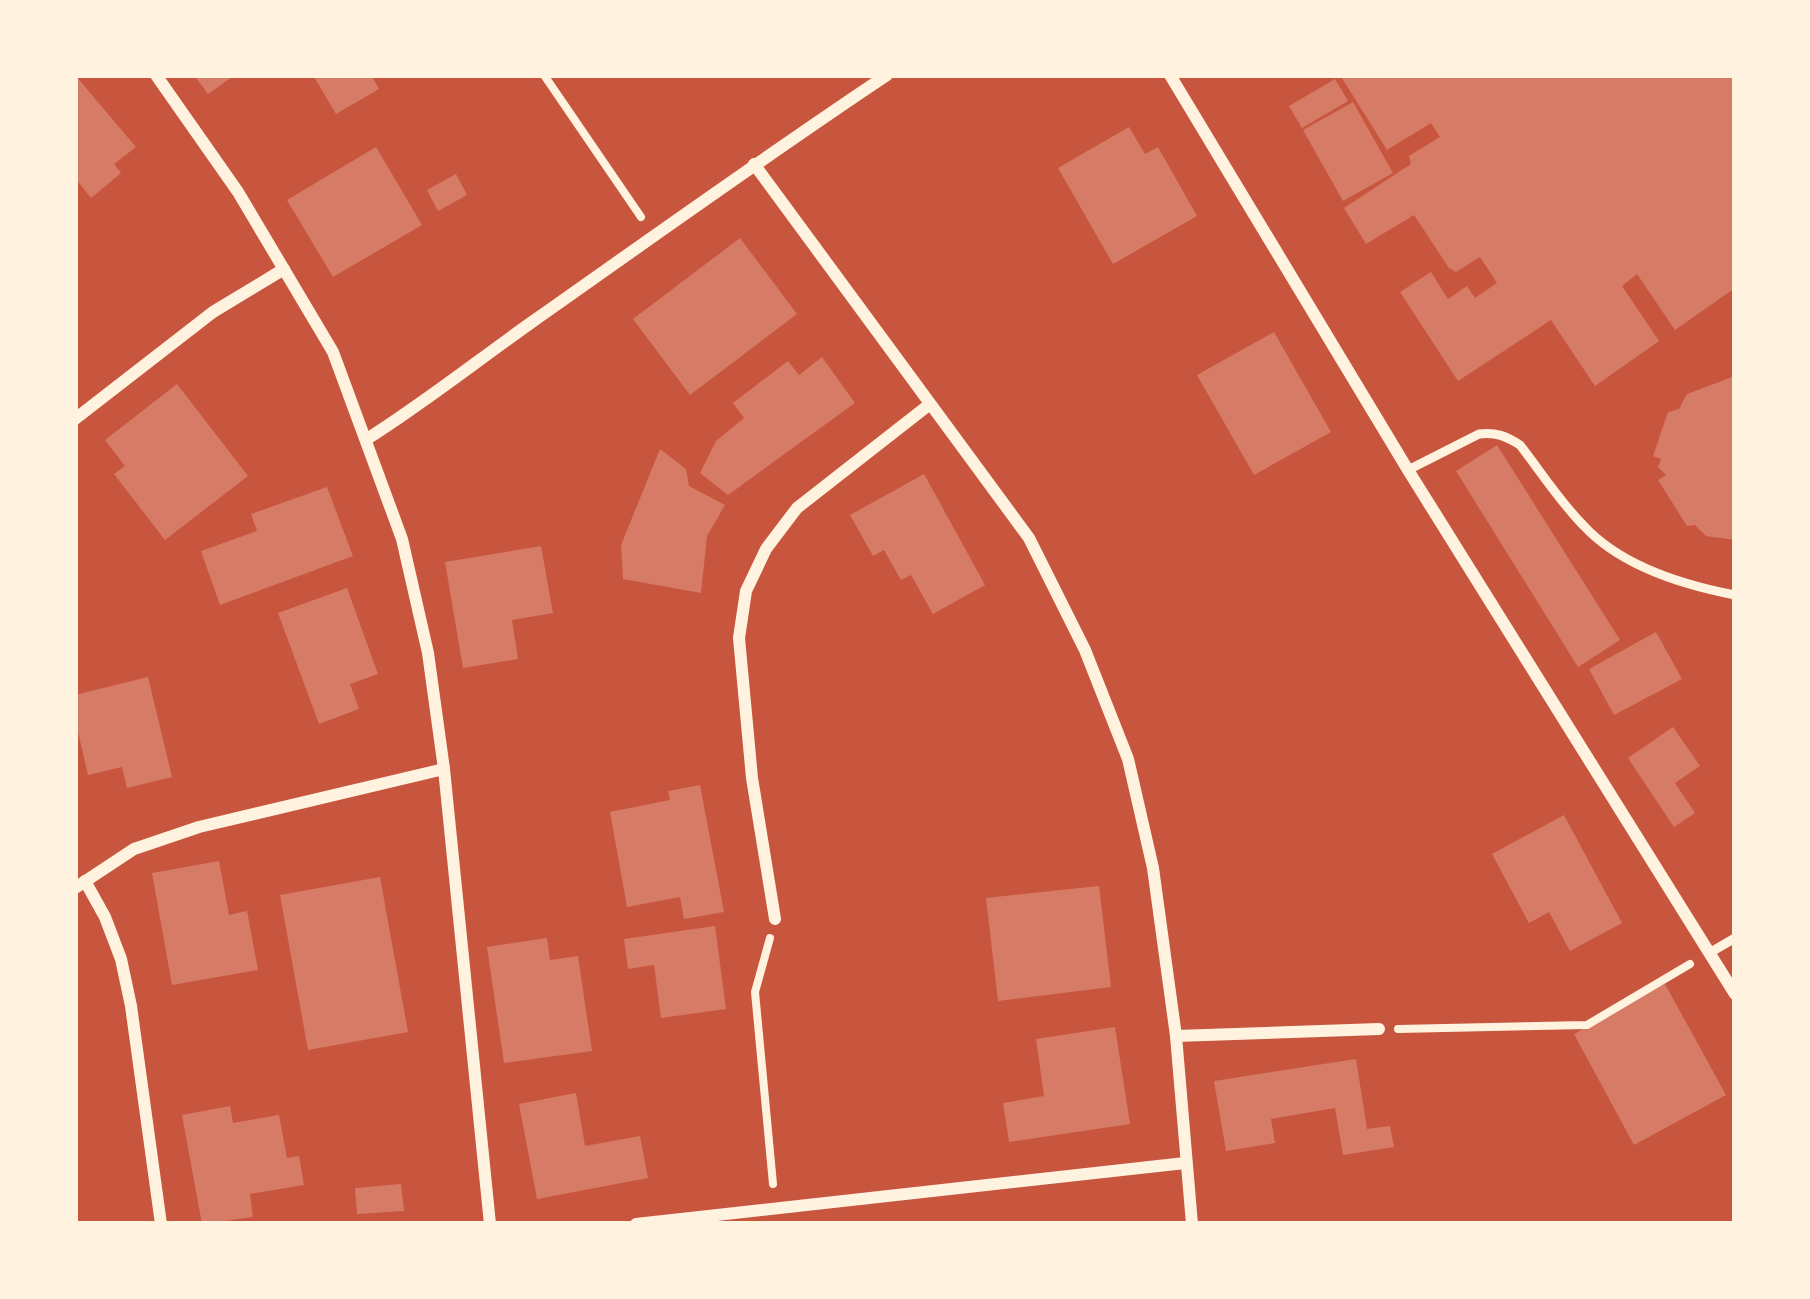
<svg xmlns="http://www.w3.org/2000/svg" width="1810" height="1299" font-family="'Zilla Slab',serif">
  <style>
    .building { fill: #d67c66 }
    .lines { fill: none; stroke-linecap: round; stroke-linejoin: round }
    .path { stroke: #fff3e0; stroke-width: 8 }
    .service { stroke: #fff3e0; stroke-width: 9 }
    .minor { stroke: #fff3e0; stroke-width: 12 }
  </style>
  <rect width="100%" height="100%" fill="#c8553d"/>
  <!-- building -->
  <g class="building">
    <polygon points="75,75 136,147 114,164 121,173 91,198 75,178"/>
    <polygon points="194,75 235,75 208,94"/>
    <polygon points="313,75 371,75 379,89 336,114"/>
    <polygon points="1340,75 1735,75 1735,288 1675,330 1637,274 1622,286 1659,341 1595,386 1551,320 1458,381 1400,292 1431,272 1448,299 1467,286 1475,298 1497,283 1480,257 1456,272 1449,268 1414,215 1366,244 1344,208 1411,164 1409,156 1440,137 1431,123 1387,150"/>
    <polygon points="1335,79 1348,101 1302,128 1289,106"/>
    <polygon points="1353,102 1393,173 1343,201 1303,130"/>
    <polygon points="1129,127 1145,154 1158,147 1197,216 1113,264 1058,168"/>
    <polygon points="376,147 422,225 333,277 287,200"/>
    <polygon points="456,174 467,195 438,211 427,190"/>
    <polygon points="740,238 797,314 690,395 633,319"/>
    <polygon points="1274,332 1331,432 1254,475 1197,375"/>
    <polygon points="822,357 855,403 728,495 700,473 716,441 744,418 733,403 788,361 799,375"/>
    <polygon points="1735,376 1735,540 1706,536 1695,525 1687,526 1658,480 1666,475 1658,467 1661,459 1653,456 1668,412 1679,409 1687,394"/>
    <polygon points="177,384 248,476 165,540 114,474 125,466 105,440"/>
    <polygon points="1497,445 1620,640 1578,667 1456,471"/>
    <polygon points="660,449 686,469 689,486 725,505 707,536 701,593 623,579 621,545"/>
    <polygon points="924,474 985,585 933,614 911,575 901,580 884,550 873,556 850,515"/>
    <polygon points="327,487 353,556 220,605 201,551 257,531 251,514"/>
    <polygon points="541,546 553,613 512,620 518,659 463,668 445,562"/>
    <polygon points="347,588 378,674 350,684 359,709 319,724 278,613"/>
    <polygon points="1656,632 1682,679 1614,715 1589,669"/>
    <polygon points="148,677 172,777 127,788 122,767 88,775 75,719 75,695"/>
    <polygon points="1673,727 1700,766 1675,783 1695,813 1674,827 1628,758"/>
    <polygon points="700,785 724,912 684,919 680,897 627,907 610,812 670,800 668,791"/>
    <polygon points="1564,815 1622,923 1570,951 1549,912 1529,923 1492,854"/>
    <polygon points="219,861 229,915 247,911 258,970 172,985 152,873"/>
    <polygon points="380,877 408,1032 308,1050 280,895"/>
    <polygon points="1099,886 1111,987 998,1001 986,898"/>
    <polygon points="715,926 726,1009 661,1018 654,965 628,969 624,939"/>
    <polygon points="547,938 550,960 578,956 592,1051 504,1063 487,947"/>
    <polygon points="1665,984 1726,1095 1634,1145 1574,1034"/>
    <polygon points="1115,1027 1130,1124 1009,1142 1003,1103 1044,1096 1036,1039"/>
    <polygon points="1356,1059 1367,1129 1390,1126 1394,1147 1343,1155 1335,1108 1271,1119 1275,1143 1226,1151 1214,1081"/>
    <polygon points="576,1093 585,1146 640,1136 648,1178 537,1199 519,1104"/>
    <polygon points="230,1106 233,1123 279,1115 287,1158 299,1156 304,1185 250,1194 253,1217 202,1224 182,1115"/>
    <polygon points="401,1184 404,1211 357,1214 355,1188"/>
  </g>
  <g class="lines">
    <!-- path -->
    <g class="path">
      <polyline points="544,75 641,217"/>
      <polyline points="770,938 755,992 773,1184"/>
      <polyline points="1398,1029 1587,1025 1690,964"/>
    </g>
    <!-- service -->
    <g class="service">
      <path d="M1408 470 1479 434C1496 432 1506 436 1520 445 1541 472 1560 502 1584 526 1621 566 1683 585 1735 595"/>
      <polyline points="1711,952 1735,938"/>
    </g>
    <!-- minor -->
    <g class="minor">
      <polyline points="156,75 238,192 333,352 402,539 428,653 444,769 490,1224"/>
      <polyline points="1170,75 1408,470 1735,994"/>
      <polyline points="754,164 1029,538 1085,650 1128,759 1153,868 1176,1036 1192,1224"/>
      <polyline points="75,419 213,312 284,269"/>
      <path d="M367 439C424 403 477 361 532 322 650 239 767 155 887 75"/>
      <polyline points="85,881 105,917 121,959 131,1006 161,1224"/>
      <polyline points="75,888 134,849 199,827 444,769"/>
      <polyline points="775,919 752,778 739,638 746,591 766,549 797,508 930,404"/>
      <polyline points="1176,1036 1379,1029"/>
      <polyline points="636,1224 1185,1163"/>
    </g>
  </g>
  <!-- border -->
  <rect width="1810" height="1299" fill="none" stroke="#fff3e0" stroke-width="156"/>
</svg>
